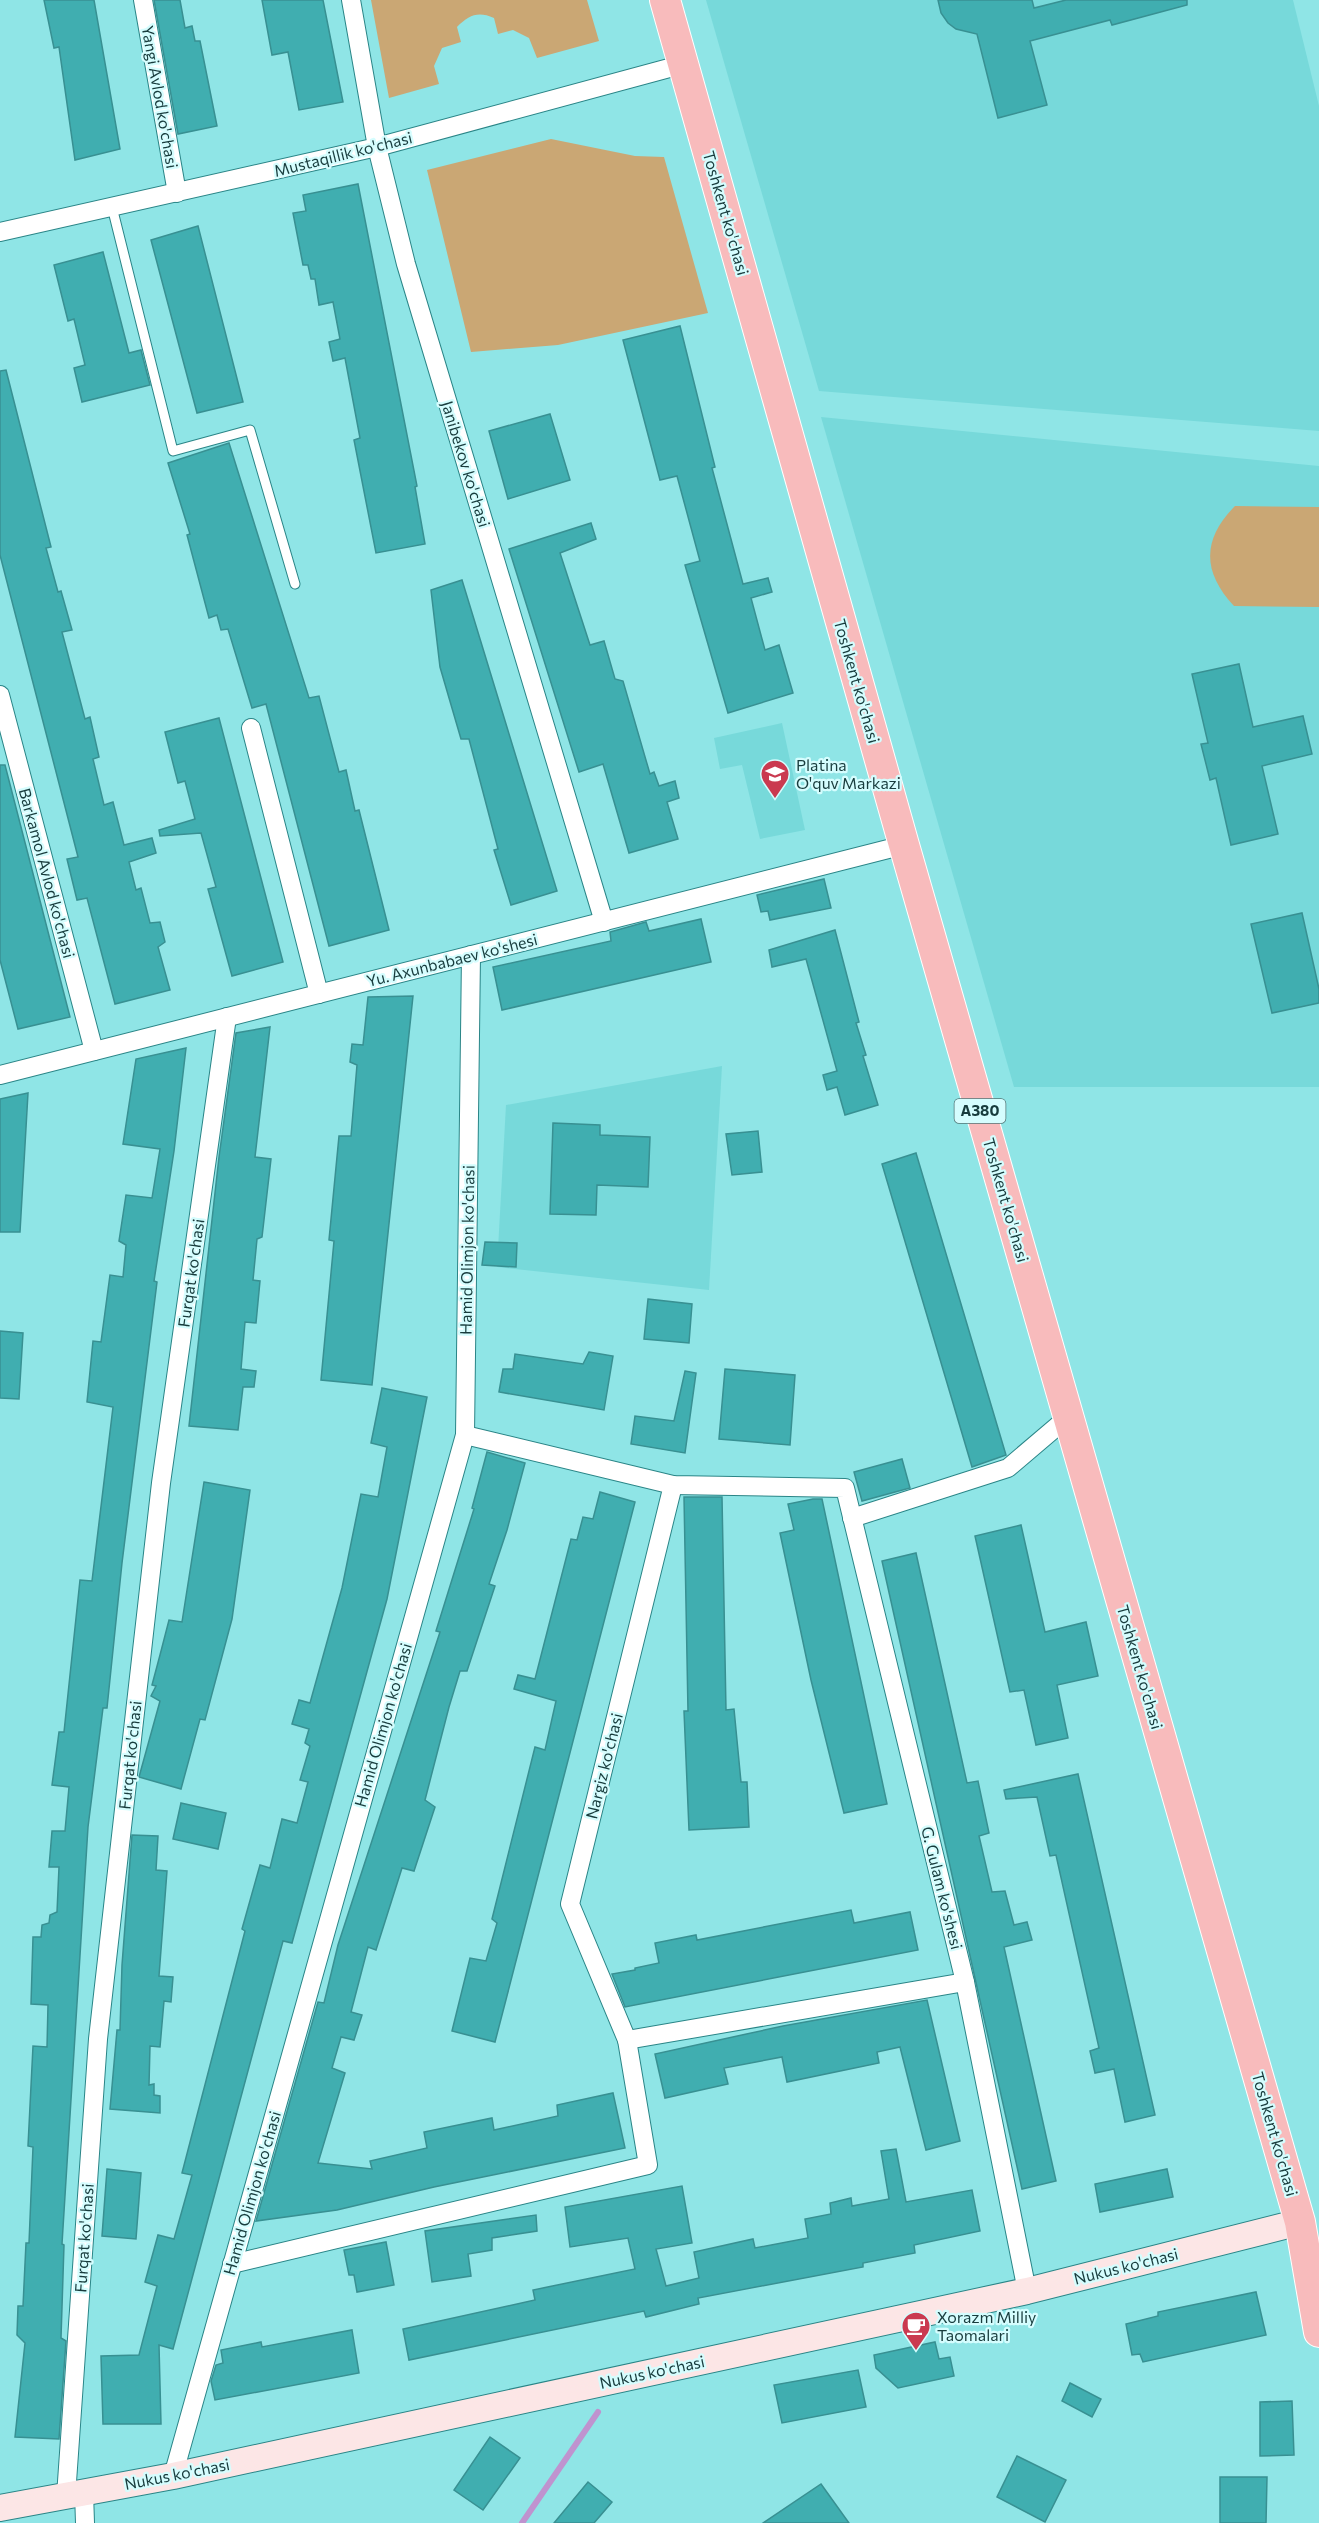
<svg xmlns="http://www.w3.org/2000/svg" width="1319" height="2523" font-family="Commissioner,sans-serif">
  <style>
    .built { fill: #77d9da }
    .green { fill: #caa774 }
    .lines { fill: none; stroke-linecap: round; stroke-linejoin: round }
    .stream { stroke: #bf93cf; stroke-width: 6 }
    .building { fill: #40aeb0; stroke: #389092; stroke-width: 1.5 }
    .service-casing { stroke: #2a8587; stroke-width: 11 }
    .minor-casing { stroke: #2a8587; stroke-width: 20 }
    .secondary-casing { stroke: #2a8587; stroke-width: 28 }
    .trunk-casing { stroke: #fff; stroke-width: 32 }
    .service { stroke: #fff; stroke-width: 9 }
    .minor { stroke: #fff; stroke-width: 18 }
    .secondary { stroke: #fce6e6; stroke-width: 26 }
    .trunk { stroke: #f8bbbc; stroke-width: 30 }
    .labels { text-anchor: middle; stroke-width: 4.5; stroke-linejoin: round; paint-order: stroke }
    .shield { fill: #d5fdfe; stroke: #517677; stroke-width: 1.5 }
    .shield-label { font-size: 15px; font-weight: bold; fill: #183c3d }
    .street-label { font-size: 16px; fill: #183c3d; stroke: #d5fdfe }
    .poi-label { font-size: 16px; fill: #183c3d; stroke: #d5fdfe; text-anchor: start }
  </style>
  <rect width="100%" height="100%" fill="#8fe5e6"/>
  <!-- built -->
  <g class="built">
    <polygon points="706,0 1293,0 1319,106 1319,431 819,391"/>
    <polygon points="821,417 1319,466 1319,1087 1014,1087"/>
    <polygon points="782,723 805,830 760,839 742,765 720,769 714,738"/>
    <polygon points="722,1066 709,1290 497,1267 506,1105"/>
  </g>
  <!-- green -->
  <g class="green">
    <path d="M371 0H587L599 41 537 58 529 38 513 30 498 34 494 18C478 11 469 15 457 27L461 42 442 48 434 66 439 84 389 98Z"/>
    <polygon points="551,139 635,156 664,157 708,313 558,345 471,352 427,170"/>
    <path d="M1235 506 1319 507V607L1234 606C1202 572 1202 539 1235 506Z"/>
  </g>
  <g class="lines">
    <!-- stream -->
    <polyline class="stream" points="522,2523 598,2412"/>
  </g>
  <!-- building -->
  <g class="building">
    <polygon points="44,0 94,0 120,149 75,160 59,47 54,48"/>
    <polygon points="154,0 180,0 185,28 192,26 195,41 200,41 217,126 178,134"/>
    <polygon points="262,0 323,0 343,102 299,110 288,52 272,55"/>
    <polygon points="938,0 1032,0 1034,8 1066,0 1187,0 1187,5 1112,25 1110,20 1030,41 1047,105 998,118 977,34 956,29 948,23 941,13"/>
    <polygon points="358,184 417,486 415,487 425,544 376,553 354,440 360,438 345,358 333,361 329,342 340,339 333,302 319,305 315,279 311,279 308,265 303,265 293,213 306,211 303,195"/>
    <polygon points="198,226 243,402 197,413 151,240"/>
    <polygon points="103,252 129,353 141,350 150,385 82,402 74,368 85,365 74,319 68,321 54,265"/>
    <polygon points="680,326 715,467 712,468 743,584 768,578 772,592 751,598 765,650 779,645 793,693 728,713 685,565 700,561 677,476 660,480 623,340"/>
    <polygon points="6,370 51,547 46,548 58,592 61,591 72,630 62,632 85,719 90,717 99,757 93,759 104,805 113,802 124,845 152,838 156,853 129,862 136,890 141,888 150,923 160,922 165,942 158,947 170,990 115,1004 87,898 77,900 67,859 78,857 0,555 0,371"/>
    <polygon points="550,414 570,480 508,499 489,431"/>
    <polygon points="229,443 309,698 319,696 339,772 346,770 355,811 359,810 389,930 329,946 266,704 252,708 228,629 221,630 217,615 209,618 187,535 190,534 168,463"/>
    <polygon points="591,523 596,539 560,553 590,645 604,641 615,679 623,681 650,774 654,772 659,786 675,781 679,798 667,802 678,839 629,853 603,764 579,772 509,549"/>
    <polygon points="462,580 557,891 511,905 494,850 498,849 469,739 461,739 440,667 431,590"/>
    <polygon points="1239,664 1253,727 1303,716 1312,754 1262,766 1278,834 1231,845 1216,778 1210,780 1201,744 1208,743 1192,674"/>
    <polygon points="219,718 283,962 232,976 208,889 216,887 201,833 160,836 159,830 195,819 185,781 178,783 165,732"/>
    <polygon points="0,765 5,765 70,1017 18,1029 0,960"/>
    <polygon points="824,879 831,908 770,920 768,911 761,912 757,895"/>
    <polygon points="1302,913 1319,989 1319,1003 1272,1013 1251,924"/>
    <polygon points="701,919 711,962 502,1010 493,967 611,941 610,932 646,922 649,931"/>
    <polygon points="835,930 859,1022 856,1023 866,1055 863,1056 878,1105 845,1115 837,1087 827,1090 823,1075 837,1071 806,959 772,967 769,950"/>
    <polygon points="413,996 372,1385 321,1380 334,1241 329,1240 339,1136 351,1136 357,1065 350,1062 352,1044 363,1045 368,997"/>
    <polygon points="270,1027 255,1157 271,1159 262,1237 257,1239 253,1280 260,1281 256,1323 245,1322 241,1369 256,1371 254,1387 243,1387 238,1430 189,1426 219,1157 236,1033"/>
    <polygon points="186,1048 174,1151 154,1281 157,1282 122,1563 107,1708 103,1708 88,1827 62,2244 64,2245 61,2338 66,2341 59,2439 15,2437 25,2343 17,2335 18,2306 23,2306 26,2243 29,2243 33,2147 28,2146 33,2046 47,2047 48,2005 31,2004 33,1937 41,1937 42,1925 49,1923 50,1915 57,1912 59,1867 49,1867 52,1831 65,1831 69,1787 52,1785 59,1732 64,1732 80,1580 92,1581 113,1407 87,1402 93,1341 101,1342 110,1275 123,1277 126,1245 119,1241 126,1195 152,1198 160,1149 123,1144 136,1059"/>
    <polygon points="28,1093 20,1232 0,1232 0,1099"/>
    <polygon points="553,1123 600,1125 600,1135 650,1137 648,1187 597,1185 596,1215 550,1214"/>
    <polygon points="758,1131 762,1172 732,1175 726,1134"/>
    <polygon points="916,1153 1006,1455 972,1467 882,1164"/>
    <polygon points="485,1242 517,1243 516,1267 482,1265"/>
    <polygon points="648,1299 692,1304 689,1343 644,1339"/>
    <polygon points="0,1331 23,1333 19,1399 0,1398"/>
    <polygon points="589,1352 613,1356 604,1410 499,1392 503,1369 513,1369 515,1354 583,1364"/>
    <polygon points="725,1369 795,1375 790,1445 719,1439"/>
    <polygon points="685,1371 696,1373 685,1453 631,1444 635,1416 674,1421"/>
    <polygon points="382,1388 427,1397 387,1599 292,1943 283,1941 173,2349 159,2345 161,2424 103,2424 101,2356 139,2355 157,2286 145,2282 158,2235 174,2239 192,2175 182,2173 245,1931 242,1929 260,1865 270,1868 282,1819 297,1823 308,1782 300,1780 310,1746 305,1743 309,1729 292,1724 299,1700 310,1703 342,1588 361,1494 378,1497 387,1447 371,1443"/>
    <polygon points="487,1452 525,1463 507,1530 489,1584 495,1586 467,1671 460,1671 449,1707 425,1800 435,1807 414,1871 402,1868 376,1950 368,1947 351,2012 362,2015 354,2040 341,2037 332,2068 345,2073 318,2163 372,2169 370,2161 427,2148 424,2132 492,2118 494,2130 558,2116 557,2105 613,2093 625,2148 434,2187 337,2210 256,2221 318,2002 324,2003 338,1945 440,1632 436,1631 474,1509 472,1508"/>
    <polygon points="902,1459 910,1488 862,1501 854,1472"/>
    <polygon points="204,1482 250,1490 232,1619 205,1720 200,1719 181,1789 139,1777 160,1701 151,1696 156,1686 152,1685 160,1655 169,1620 182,1622"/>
    <polygon points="600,1492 635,1502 495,2042 452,2031 470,1958 486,1961 497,1923 492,1919 535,1747 545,1750 556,1701 514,1689 518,1675 535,1679 571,1539 577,1540 583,1517 593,1519"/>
    <polygon points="684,1497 722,1497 726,1710 734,1709 741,1782 747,1782 749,1827 689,1830 684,1711 688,1711"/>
    <polygon points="813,1499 822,1499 887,1804 844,1813 811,1680 780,1533 794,1530 788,1504"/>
    <polygon points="1021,1525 1045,1632 1086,1622 1098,1676 1057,1685 1068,1738 1036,1745 1024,1690 1010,1692 975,1536"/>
    <polygon points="916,1553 967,1783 978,1781 989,1833 979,1836 992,1892 1005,1891 1014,1925 1027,1922 1032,1940 1004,1947 1056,2181 1022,2189 882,1561"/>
    <polygon points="1078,1774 1155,2115 1125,2122 1114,2069 1095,2073 1090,2051 1099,2048 1056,1855 1050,1856 1037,1797 1006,1799 1004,1790"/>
    <polygon points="181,1803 226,1813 218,1849 173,1839"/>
    <polygon points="132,1835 158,1836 156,1870 167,1871 159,1976 173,1977 171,2002 164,2001 160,2047 150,2046 149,2085 154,2084 154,2095 160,2096 160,2113 110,2109 117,2030 120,2030 122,1965"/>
    <polygon points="851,1910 854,1923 910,1912 918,1950 625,2007 612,1974 635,1970 635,1968 659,1963 655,1943 696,1935 697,1940"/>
    <polygon points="927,2000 960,2141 926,2150 900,2047 877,2052 879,2063 787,2082 782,2057 724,2068 728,2084 665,2098 655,2054 783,2026"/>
    <polygon points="896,2149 906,2202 972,2190 980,2231 914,2245 915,2253 863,2263 863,2267 698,2298 699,2304 646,2317 644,2311 409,2360 403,2329 535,2300 533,2290 635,2269 628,2238 570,2247 565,2207 682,2186 692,2243 656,2249 666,2286 699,2278 694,2252 753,2239 755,2248 808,2238 805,2219 831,2214 830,2203 851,2198 852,2206 889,2199 881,2151"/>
    <polygon points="107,2169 141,2173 136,2239 102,2236"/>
    <polygon points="1167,2169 1173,2197 1100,2212 1095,2184"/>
    <polygon points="536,2215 537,2231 492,2238 492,2250 468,2254 471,2276 432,2282 425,2231"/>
    <polygon points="386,2242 394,2285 357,2292 354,2275 349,2275 344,2250"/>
    <polygon points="1256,2292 1266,2335 1143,2362 1140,2354 1132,2355 1126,2324 1158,2316 1158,2312"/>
    <polygon points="352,2330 359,2373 215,2400 211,2381 216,2365 223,2363 221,2350 261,2342 262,2347"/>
    <polygon points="935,2342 939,2359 950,2357 954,2376 898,2388 876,2368 874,2355"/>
    <polygon points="858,2370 866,2407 782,2423 774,2385"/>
    <polygon points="1070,2383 1101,2399 1092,2417 1062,2401"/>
    <polygon points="1292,2401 1294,2455 1260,2456 1260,2402"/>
    <polygon points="490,2437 520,2458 483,2510 454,2490"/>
    <polygon points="1017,2456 1066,2480 1045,2522 997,2497"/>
    <polygon points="1220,2477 1267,2477 1266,2523 1220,2523"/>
    <polygon points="588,2482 612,2502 594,2523 554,2523"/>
    <polygon points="821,2484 849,2523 763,2523"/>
  </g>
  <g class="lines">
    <!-- service casing -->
    <g class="service-casing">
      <polyline id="service" points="112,207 173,451 250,430 295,584"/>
    </g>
    <!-- minor casing -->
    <g class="minor-casing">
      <g id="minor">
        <polyline points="143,0 177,193"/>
        <polyline points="351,0 377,147 406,264 604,922"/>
        <polyline points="0,232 377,147 684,64"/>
        <polyline points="0,695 94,1051"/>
        <polyline points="251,728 319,994"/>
        <polyline points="0,1075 904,845"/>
        <polyline points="465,1435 673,1485 845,1488 965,1982 1027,2291"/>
        <polyline points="852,1518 1008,1468 1068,1417"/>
        <polyline points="627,2040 570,1904 673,1485"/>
        <polyline points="232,2264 648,2165 627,2040 965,1982"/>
        <polyline points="173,2476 465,1435 471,955"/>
        <polyline points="84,2492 85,2523"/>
        <polyline points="66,2496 98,2039 161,1483 227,1017"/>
      </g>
    </g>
    <!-- secondary casing -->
    <g class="secondary-casing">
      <polyline id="secondary" points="0,2508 173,2476 1027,2291 1300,2222"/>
    </g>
    <!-- trunk casing -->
    <g class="trunk-casing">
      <polyline id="trunk" points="665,0 904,845 1300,2222 1319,2332"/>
    </g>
    <!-- service -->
    <use href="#service" class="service"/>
    <!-- minor -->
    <use href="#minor" class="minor"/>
    <!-- secondary -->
    <use href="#secondary" class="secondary"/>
    <!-- trunk -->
    <use href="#trunk" class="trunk"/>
  </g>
  <!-- icons -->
  <defs>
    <g id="university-pin" transform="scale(1.5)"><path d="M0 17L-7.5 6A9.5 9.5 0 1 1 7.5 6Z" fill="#ca3a50" stroke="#d5fdfe"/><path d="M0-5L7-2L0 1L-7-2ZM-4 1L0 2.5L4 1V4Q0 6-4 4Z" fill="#fff"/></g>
    <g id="cafe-pin" transform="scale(1.5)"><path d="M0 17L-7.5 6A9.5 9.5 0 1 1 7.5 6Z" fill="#ca3a50" stroke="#d5fdfe"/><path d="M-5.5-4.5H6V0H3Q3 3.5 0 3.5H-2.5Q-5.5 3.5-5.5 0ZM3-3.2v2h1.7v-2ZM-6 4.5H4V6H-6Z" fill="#fff"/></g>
  </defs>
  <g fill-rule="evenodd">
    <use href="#university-pin" x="775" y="774"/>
    <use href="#cafe-pin" x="916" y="2326"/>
  </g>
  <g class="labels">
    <!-- shield labels -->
    <rect class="shield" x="954.5" y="1099" width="51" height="24" rx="4.5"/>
    <g class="shield-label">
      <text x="980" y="1116">A380</text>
    </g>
    <!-- street labels -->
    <g class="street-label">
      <text transform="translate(160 97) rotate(80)" y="6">Yangi Avlod ko'chasi</text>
      <text transform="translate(343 154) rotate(-14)" y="6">Mustaqillik ko'chasi</text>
      <text transform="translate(726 213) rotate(74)" y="6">Toshkent ko'chasi</text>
      <text transform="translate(466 464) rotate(73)" y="6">Janibekov ko'chasi</text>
      <text transform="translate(857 681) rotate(74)" y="6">Toshkent ko'chasi</text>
      <text transform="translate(47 873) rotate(75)" y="6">Barkamol Avlod ko'chasi</text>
      <text transform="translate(452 960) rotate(-14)" y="6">Yu. Axunbabaev ko'shesi</text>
      <text transform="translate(1006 1200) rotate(74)" y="6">Toshkent ko'chasi</text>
      <text transform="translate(467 1250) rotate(-89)" y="6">Hamid Olimjon ko'chasi</text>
      <text transform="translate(191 1273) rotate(-82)" y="6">Furqat ko'chasi</text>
      <text transform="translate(1140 1667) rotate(74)" y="6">Toshkent ko'chasi</text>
      <text transform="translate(383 1725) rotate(-74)" y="6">Hamid Olimjon ko'chasi</text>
      <text transform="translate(130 1755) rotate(-84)" y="6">Furqat ko'chasi</text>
      <text transform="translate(604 1766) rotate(-76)" y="6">Nargiz ko'chasi</text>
      <text transform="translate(942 1888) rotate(76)" y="6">G. Gulam ko'shesi</text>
      <text transform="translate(1275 2134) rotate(74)" y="6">Toshkent ko'chasi</text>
      <text transform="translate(252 2193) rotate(-74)" y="6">Hamid Olimjon ko'chasi</text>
      <text transform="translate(84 2238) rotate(-86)" y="6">Furqat ko'chasi</text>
      <text transform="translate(1126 2266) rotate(-14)" y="6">Nukus ko'chasi</text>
      <text transform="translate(652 2372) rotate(-12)" y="6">Nukus ko'chasi</text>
      <text transform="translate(177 2474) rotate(-11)" y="6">Nukus ko'chasi</text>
    </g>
    <!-- poi labels -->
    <g class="poi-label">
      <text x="796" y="771">Platina<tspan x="796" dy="18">O'quv Markazi</tspan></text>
      <text x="937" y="2323">Xorazm Milliy<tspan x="937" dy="18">Taomalari</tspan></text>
    </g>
  </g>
</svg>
